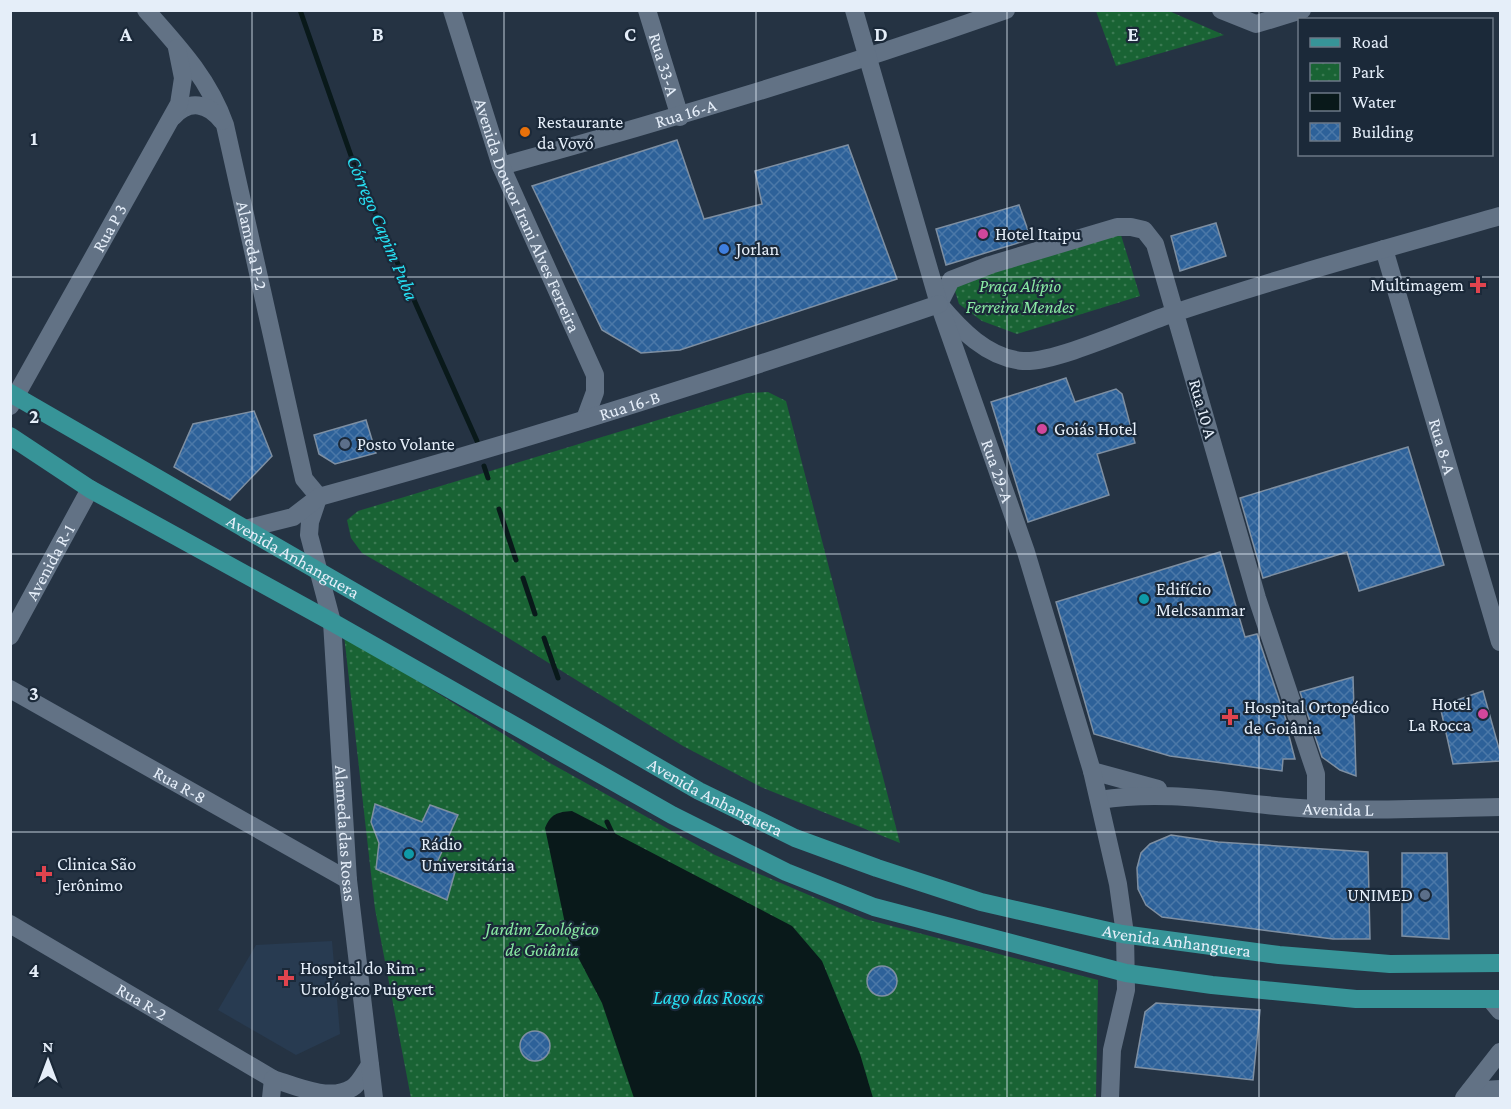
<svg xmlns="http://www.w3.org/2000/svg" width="1511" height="1109" font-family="'Crimson Pro',serif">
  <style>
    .built { fill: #283b51 }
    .park { fill: url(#park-dots) }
    .water { fill: #09191a }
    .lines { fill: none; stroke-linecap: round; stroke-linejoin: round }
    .stream { stroke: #09191a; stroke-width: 5 }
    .building { fill: url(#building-cross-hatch); stroke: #7e8fa2; stroke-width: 1.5 }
    .street { stroke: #627285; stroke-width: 18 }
    .secondary { stroke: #627285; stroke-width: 18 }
    .primary { stroke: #379498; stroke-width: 18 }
    .grid { fill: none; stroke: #e5eef9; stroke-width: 1.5; stroke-opacity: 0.55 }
    .food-dot { fill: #e8710a; stroke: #1b2939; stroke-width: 2 }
    .hotel-dot { fill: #d1479c; stroke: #1b2939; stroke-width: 2 }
    .shop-dot { fill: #3f7fe0; stroke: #1b2939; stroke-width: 2 }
    .health-dot { fill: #e0444e; stroke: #1b2939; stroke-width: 2 }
    .service-dot { fill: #5c6f8a; stroke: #1b2939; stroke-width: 2 }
    .culture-dot { fill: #0f9aa8; stroke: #1b2939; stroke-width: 2 }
    .labels { text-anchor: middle; stroke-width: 4.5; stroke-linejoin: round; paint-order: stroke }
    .street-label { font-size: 18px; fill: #e5eef9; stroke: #1b2939 }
    .poi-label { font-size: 18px; fill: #e5eef9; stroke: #1b2939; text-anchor: start }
    .park-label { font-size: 18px; font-style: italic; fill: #89eaa3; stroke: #1b2939 }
    .water-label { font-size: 20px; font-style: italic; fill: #27dff2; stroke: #1b2939 }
    .grid-label { font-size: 20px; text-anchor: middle; font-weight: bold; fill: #e5eef9; stroke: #1b2939; stroke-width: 4.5; stroke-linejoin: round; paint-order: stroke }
  </style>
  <defs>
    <pattern id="park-dots" width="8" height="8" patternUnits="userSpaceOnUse" patternTransform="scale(1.5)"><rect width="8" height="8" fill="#196334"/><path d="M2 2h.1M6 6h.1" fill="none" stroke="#3a7a52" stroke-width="1.8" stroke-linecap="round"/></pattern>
    <pattern id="building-cross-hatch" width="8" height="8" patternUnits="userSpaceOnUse" patternTransform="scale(1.5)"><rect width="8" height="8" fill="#2d6199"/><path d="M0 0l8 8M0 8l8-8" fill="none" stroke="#4b78a8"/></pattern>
  </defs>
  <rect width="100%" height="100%" fill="#253343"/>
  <!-- built -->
  <polygon class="built" points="332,941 340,1034 296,1055 218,1010 256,945"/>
  <!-- park -->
  <g class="park">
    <polygon points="1096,11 1169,11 1224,35 1116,66"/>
    <polygon points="1120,232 1140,296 1017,334 982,321 959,304 952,281"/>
    <polygon points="768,392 786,401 900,843 761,787 683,746 502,634 362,553 351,538 347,520 358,511 747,393"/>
    <polygon points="344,635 550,763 715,855 865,919 1098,980 1096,1098 411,1098 375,909"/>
  </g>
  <!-- water -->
  <path class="water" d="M572 811 792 926 822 961 860 1054 873 1098H634L602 1003 568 938 545 828C551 814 557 812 572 811Z"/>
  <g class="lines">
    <!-- stream -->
    <g class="stream">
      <polyline points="300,10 356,170 477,441"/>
      <polyline points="484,466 488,478"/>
      <polyline points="499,509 516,560"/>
      <polyline points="523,578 535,614"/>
      <polyline points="544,638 558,678"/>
      <polyline points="607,822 614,837"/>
    </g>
  </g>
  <!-- building -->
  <g class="building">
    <polygon points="677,140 704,219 762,204 755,171 848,145 897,279 680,350 641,353 602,330 532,186"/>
    <polygon points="1019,205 1031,239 946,265 936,229"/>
    <polygon points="1216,223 1226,256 1180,271 1171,236"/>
    <polygon points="1066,378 1075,402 1116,389 1122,394 1135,443 1097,454 1109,495 1028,522 991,402"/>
    <polygon points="254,411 272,456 230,500 174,467 193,424"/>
    <polygon points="366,420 376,453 335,464 319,454 314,435"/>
    <polygon points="1408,447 1444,565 1359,591 1347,552 1263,578 1240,498"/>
    <polygon points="1220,552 1245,637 1257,634 1291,735 1288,732 1295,759 1283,759 1282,771 1170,756 1094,734 1056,602"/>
    <polygon points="1353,677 1356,776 1340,770 1322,757 1300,692"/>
    <polygon points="1483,691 1500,752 1500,761 1453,764 1440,706"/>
    <polygon points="375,804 422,822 430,805 458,815 436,865 455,872 447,900 376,869 379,843 371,822"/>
    <polygon points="1171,835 1218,842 1368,852 1370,939 1333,939 1162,917 1146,905 1138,889 1137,868 1141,853 1150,844"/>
    <polygon points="1402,853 1447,853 1449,939 1402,936"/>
    <circle cx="882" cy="981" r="15"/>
    <polygon points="1156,1003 1260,1010 1253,1080 1135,1067 1145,1012"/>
    <circle cx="535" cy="1046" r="15"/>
  </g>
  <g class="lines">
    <!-- street -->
    <g class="street">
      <path id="s1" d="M647 10 680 117"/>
      <polyline points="1221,10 1256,24 1302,10"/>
      <path id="s2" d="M501 166C673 119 838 69 1006 10"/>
      <path id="s3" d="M1384 249 1500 642"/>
      <path id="s4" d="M10 636 90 489"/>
      <path id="s5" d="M10 689 348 880"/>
      <polyline points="1092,771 1158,789"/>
      <path id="s6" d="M1099 800C1177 788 1240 806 1317 809 1378 811 1440 808 1500 807"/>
      <path d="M1316 809V774L1257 598 1155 244 1144 230 1131 227H1117L990 265 951 280 939 304C960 329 987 358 1023 361 1056 363 1138 325 1174 313 1281 277 1392 247 1500 216"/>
      <path id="s7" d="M10 924 273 1079C295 1086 330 1102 352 1088 359 1084 365 1072 370 1065"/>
      <polyline points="1490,999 1500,1011"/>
      <polyline points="1470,1091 1500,1089"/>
      <polyline points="271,1098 273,1079"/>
      <polyline points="1464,1098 1500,1052"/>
    </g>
    <!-- secondary -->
    <g class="secondary">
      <path id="s8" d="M146 10C178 46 209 79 225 125L304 479 319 497"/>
      <path id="s9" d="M452 10 501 166 595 375V392L585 419"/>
      <path id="s10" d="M854 10 939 304 1026 552 1092 771 1118 884 1125 934 1126 990 1112 1050 1110 1098"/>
      <path d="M173 117C189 99 208 103 222 121"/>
      <path id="s11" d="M10 406 179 104 183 78 177 48"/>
      <path id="s12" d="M318 498 310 522 309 535 332 622 348 880 374 1098"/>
      <path id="s13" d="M245 529 293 517 319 497C528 440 734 374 939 304"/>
    </g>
    <!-- primary -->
    <g class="primary">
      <path id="s14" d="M10 393 699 791 795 838 877 868 981 902 1122 934 1279 955 1390 964 1500 963"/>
      <polyline points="10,436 90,489 332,622 672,815 786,872 874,907 1126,973 1212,985 1356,999 1500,999"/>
    </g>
  </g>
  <!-- grid -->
  <path class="grid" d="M252 10V1098M504 10V1098M756 10V1098M1007 10V1098M1259 10V1098M10 277H1500M10 554H1500M10 832H1500"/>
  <!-- markers -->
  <circle class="food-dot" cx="525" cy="132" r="6"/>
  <g class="hotel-dot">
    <circle cx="983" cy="234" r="6"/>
    <circle cx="1042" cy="429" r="6"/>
    <circle cx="1483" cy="714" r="6"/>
  </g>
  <circle class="shop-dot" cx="724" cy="249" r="6"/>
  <g class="health-dot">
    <path d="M1475 276h6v6h6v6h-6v6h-6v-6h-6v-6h6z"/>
    <path d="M1227 708h6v6h6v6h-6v6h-6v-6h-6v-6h6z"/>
    <path d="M41 865h6v6h6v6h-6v6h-6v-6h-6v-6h6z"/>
    <path d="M283 969h6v6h6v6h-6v6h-6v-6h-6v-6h6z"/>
  </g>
  <g class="service-dot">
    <circle cx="345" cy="444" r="6"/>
    <circle cx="1425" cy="895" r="6"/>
  </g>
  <g class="culture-dot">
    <circle cx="1144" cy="599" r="6"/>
    <circle cx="409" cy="854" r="6"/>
  </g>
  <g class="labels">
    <!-- street labels -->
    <g class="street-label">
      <text dy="6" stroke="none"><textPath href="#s1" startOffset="57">Rua 33-A</textPath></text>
      <text dy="6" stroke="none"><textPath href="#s2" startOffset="192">Rua 16-A</textPath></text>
      <text dy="6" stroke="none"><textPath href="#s9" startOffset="219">Avenida Doutor Irani Alves Ferreira</textPath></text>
      <text dy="6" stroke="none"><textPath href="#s11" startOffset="204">Rua P 3</textPath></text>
      <text dy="6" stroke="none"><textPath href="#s8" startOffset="264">Alameda P-2</textPath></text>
      <text dy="6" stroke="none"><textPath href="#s13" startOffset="406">Rua 16-B</textPath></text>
      <text transform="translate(1203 409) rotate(74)" y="6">Rua 10 A</text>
      <text dy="6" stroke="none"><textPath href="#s3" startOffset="206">Rua 8-A</textPath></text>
      <text dy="6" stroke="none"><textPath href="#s10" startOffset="483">Rua 29-A</textPath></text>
      <text dy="6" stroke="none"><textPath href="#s14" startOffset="327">Avenida Anhanguera</textPath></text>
      <text dy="6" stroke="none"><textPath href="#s4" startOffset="84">Avenida R-1</textPath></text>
      <text dy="6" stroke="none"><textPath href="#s5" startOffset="195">Rua R-8</textPath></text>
      <text dy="6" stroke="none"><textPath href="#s14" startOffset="813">Avenida Anhanguera</textPath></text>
      <text dy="6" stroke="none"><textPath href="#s6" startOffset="240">Avenida L</textPath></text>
      <text dy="6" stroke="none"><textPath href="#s12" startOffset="340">Alameda das Rosas</textPath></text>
      <text dy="6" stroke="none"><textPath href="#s14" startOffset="1299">Avenida Anhanguera</textPath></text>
      <text dy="6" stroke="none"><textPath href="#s7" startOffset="153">Rua R-2</textPath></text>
    </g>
    <!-- poi labels -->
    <g class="poi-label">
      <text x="537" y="128">Restaurante<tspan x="537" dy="21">da Vovó</tspan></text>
      <text x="995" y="240">Hotel Itaipu</text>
      <text x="736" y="255">Jorlan</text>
      <text x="1464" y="291" text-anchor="end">Multimagem</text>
      <text x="1054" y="435">Goiás Hotel</text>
      <text x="357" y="450">Posto Volante</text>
      <text x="1156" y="595">Edifício<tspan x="1156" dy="21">Melcsanmar</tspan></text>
      <text x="1471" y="710" text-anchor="end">Hotel<tspan x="1471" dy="21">La Rocca</tspan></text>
      <text x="1244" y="713">Hospital Ortopédico<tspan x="1244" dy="21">de Goiânia</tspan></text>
      <text x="421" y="850">Rádio<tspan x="421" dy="21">Universitária</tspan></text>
      <text x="57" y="870">Clinica São<tspan x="57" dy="21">Jerônimo</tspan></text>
      <text x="1413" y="901" text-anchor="end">UNIMED</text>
      <text x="300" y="974">Hospital do Rim -<tspan x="300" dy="21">Urológico Puigvert</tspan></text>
    </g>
    <!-- park labels -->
    <g class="park-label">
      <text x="1020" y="292">Praça Alípio<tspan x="1020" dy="21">Ferreira Mendes</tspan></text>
      <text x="542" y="935">Jardim Zoológico<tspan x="542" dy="21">de Goiânia</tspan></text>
    </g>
    <!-- water labels -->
    <g class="water-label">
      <text transform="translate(383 228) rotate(67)" y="7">Córrego Capim Puba</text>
      <text x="708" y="1004">Lago das Rosas</text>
    </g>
  </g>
  <g class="grid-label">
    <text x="126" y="41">A</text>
    <text x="378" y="41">B</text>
    <text x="630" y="41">C</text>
    <text x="881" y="41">D</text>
    <text x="1133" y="41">E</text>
    <text x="34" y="145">1</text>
    <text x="34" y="423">2</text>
    <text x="34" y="700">3</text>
    <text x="34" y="977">4</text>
  </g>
  <!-- border -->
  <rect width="1511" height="1109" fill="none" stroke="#e5eef9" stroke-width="24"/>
  <!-- legend -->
  <rect x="1298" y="18" width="195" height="138" fill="#1b2939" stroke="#6c7886" stroke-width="1.5"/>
  <rect x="1310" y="38" width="30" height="9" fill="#379498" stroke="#6c7886" stroke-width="1.5"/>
  <text x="1352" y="48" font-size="18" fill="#e5eef9">Road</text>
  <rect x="1310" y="63" width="30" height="18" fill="url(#park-dots)" stroke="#6c7886" stroke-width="1.5"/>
  <text x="1352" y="78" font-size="18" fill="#e5eef9">Park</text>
  <rect x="1310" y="93" width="30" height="18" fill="#09191a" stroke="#6c7886" stroke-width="1.5"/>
  <text x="1352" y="108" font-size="18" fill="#e5eef9">Water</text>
  <rect x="1310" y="123" width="30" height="18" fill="url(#building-cross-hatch)" stroke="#6c7886" stroke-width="1.5"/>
  <text x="1352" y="138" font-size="18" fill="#e5eef9">Building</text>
  <!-- north arrow -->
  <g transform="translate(48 1061)" stroke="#1b2939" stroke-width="4.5" paint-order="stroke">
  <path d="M0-4.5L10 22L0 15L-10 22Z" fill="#e5eef9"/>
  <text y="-9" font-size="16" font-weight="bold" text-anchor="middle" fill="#e5eef9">N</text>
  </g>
</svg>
